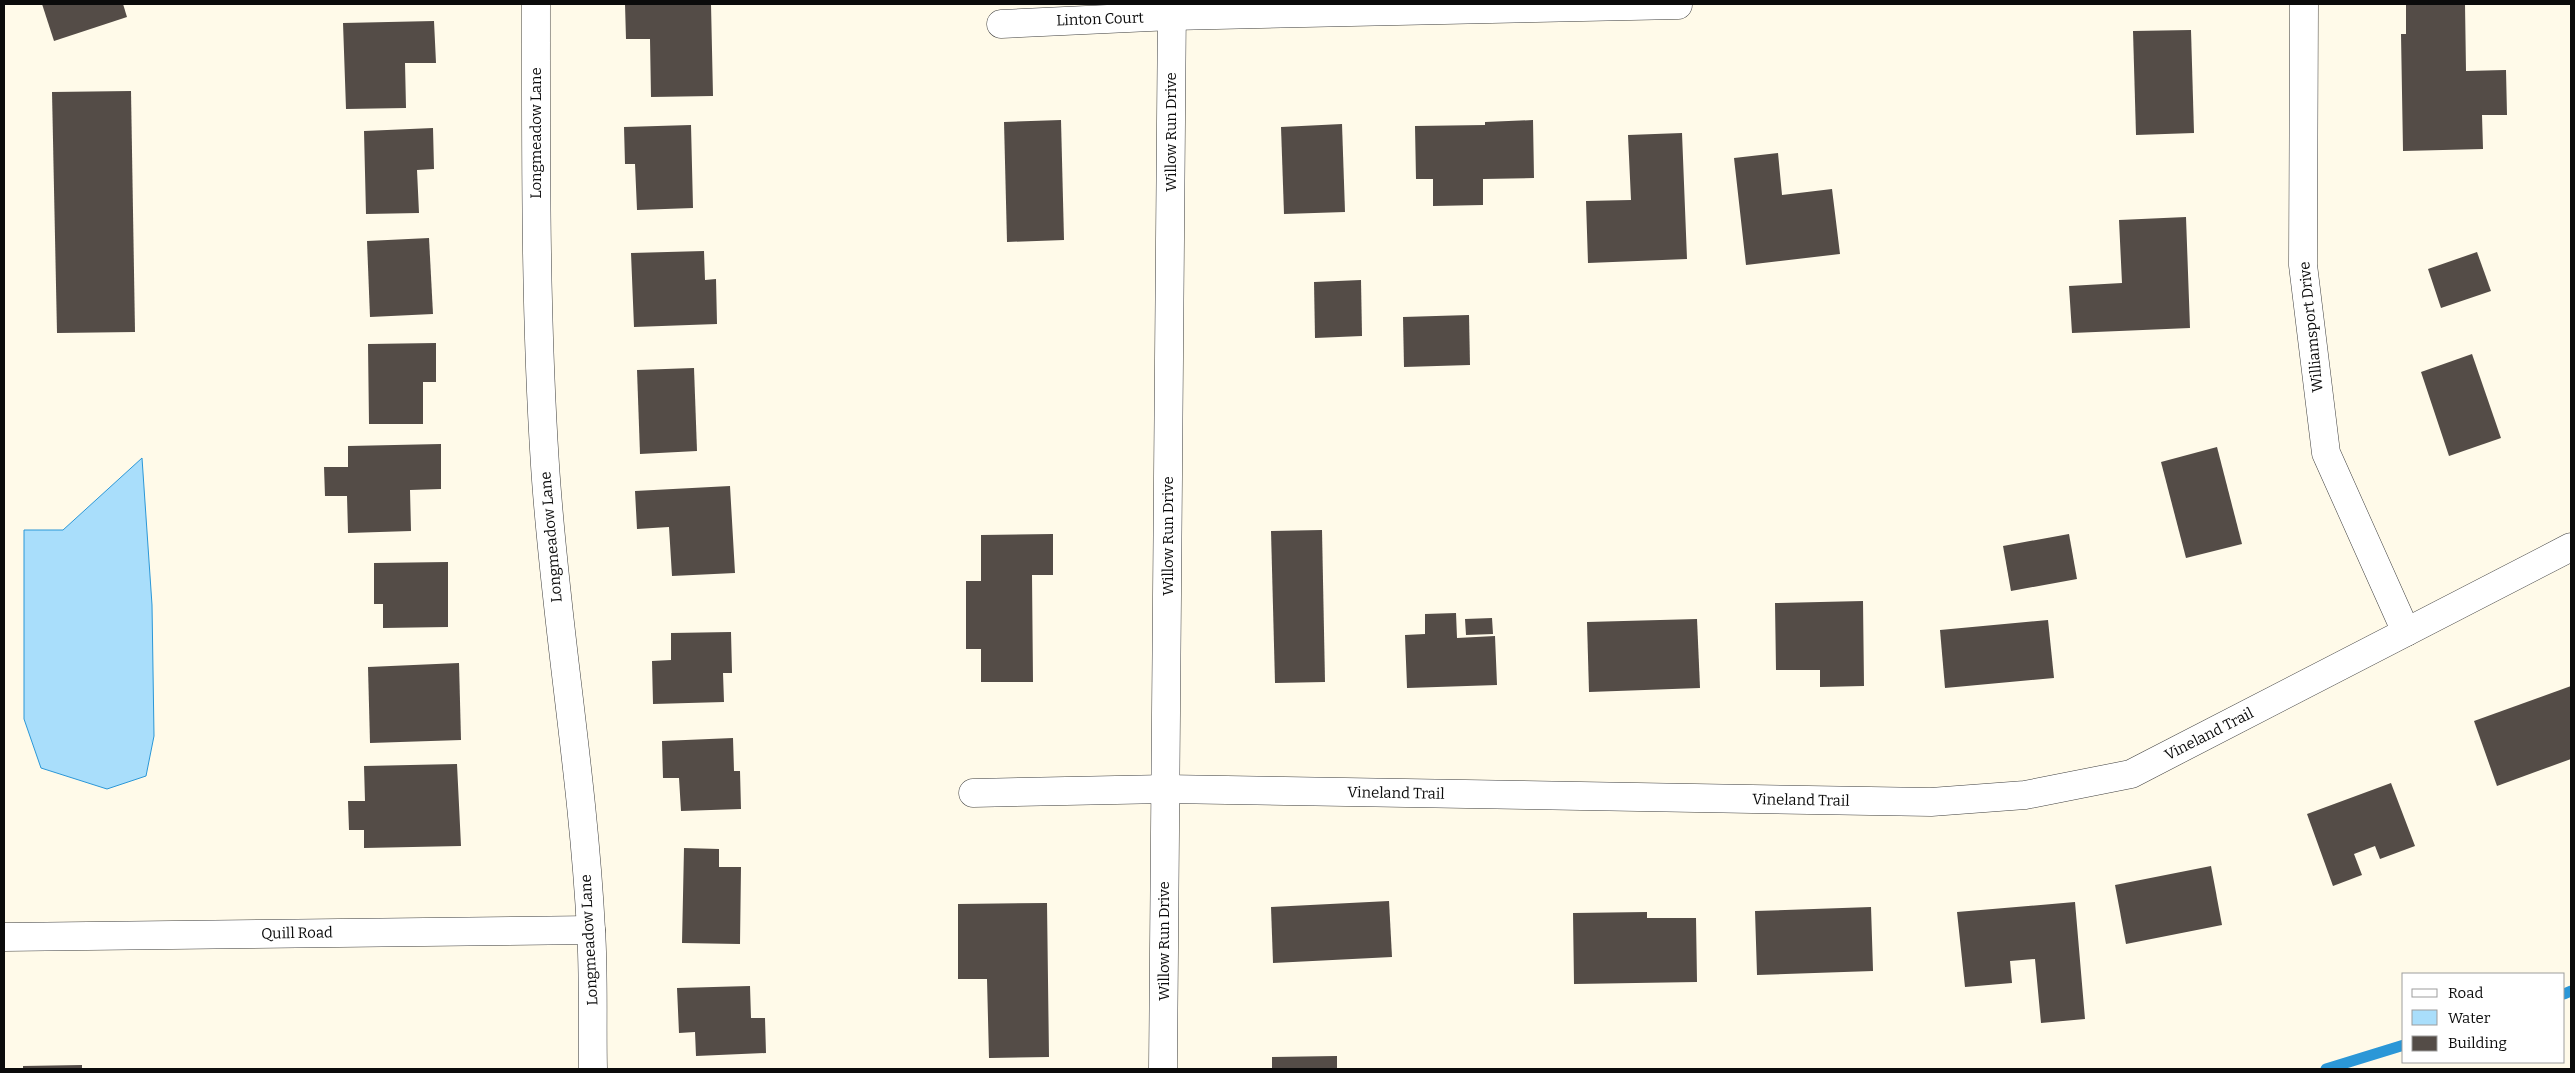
<svg xmlns="http://www.w3.org/2000/svg" width="2575" height="1073" font-family="Bitter,serif">
  <style>
    .water { fill: #a9defb; stroke: #2b97d7 }
    .lines { fill: none; stroke-linecap: round; stroke-linejoin: round }
    .stream { stroke: #2b97d7; stroke-width: 11 }
    .building { fill: #544c47 }
    .minor-casing { stroke: #3e3e3e; stroke-width: 29 }
    .minor { stroke: #fff; stroke-width: 28 }
    .labels { text-anchor: middle; stroke-width: 5; stroke-linejoin: round; paint-order: stroke }
    .street-label { font-size: 15px; fill: #0b0b0b; stroke: #fff }
  </style>
  <rect width="100%" height="100%" fill="#fffae9"/>
  <!-- water -->
  <polygon class="water" points="142,458 152,605 154,736 146,776 107,789 41,768 24,719 24,530 63,530"/>
  <g class="lines">
    <!-- stream -->
    <g class="stream">
      <polyline points="2564,994 2571,991"/>
      <polyline points="2326,1069 2404,1045"/>
    </g>
  </g>
  <!-- building -->
  <g class="building">
    <polygon points="42,4 123,4 127,17 54,41"/>
    <polygon points="625,4 711,4 713,96 651,97 650,39 626,39"/>
    <polygon points="2406,4 2465,4 2466,71 2506,70 2507,115 2482,115 2483,149 2403,151 2401,34 2406,34"/>
    <polygon points="434,21 436,63 405,63 406,108 346,109 343,23"/>
    <polygon points="2191,30 2194,133 2136,135 2133,31"/>
    <polygon points="131,91 135,332 57,333 52,92"/>
    <polygon points="1061,120 1064,240 1007,242 1004,122"/>
    <polygon points="1533,120 1534,178 1483,179 1483,205 1433,206 1433,179 1416,179 1415,126 1485,125 1485,122"/>
    <polygon points="1342,124 1345,212 1284,214 1281,127"/>
    <polygon points="691,125 693,208 637,210 635,164 625,164 624,127"/>
    <polygon points="433,128 434,169 417,170 419,213 366,214 364,131"/>
    <polygon points="1682,133 1687,259 1588,263 1586,201 1631,200 1628,135"/>
    <polygon points="1778,153 1782,195 1832,189 1840,254 1746,265 1734,158"/>
    <polygon points="2186,217 2190,328 2072,333 2069,286 2122,283 2119,220"/>
    <polygon points="429,238 433,314 370,317 367,241"/>
    <polygon points="704,251 705,280 716,279 717,324 634,327 631,253"/>
    <polygon points="2477,252 2491,291 2441,308 2428,269"/>
    <polygon points="1361,280 1362,336 1315,338 1314,282"/>
    <polygon points="1469,315 1470,365 1404,367 1403,317"/>
    <polygon points="436,343 436,382 423,382 423,424 369,424 368,344"/>
    <polygon points="2472,354 2501,438 2449,456 2421,372"/>
    <polygon points="694,368 697,451 640,454 637,370"/>
    <polygon points="441,444 441,489 410,490 411,531 348,533 347,496 325,496 324,467 348,467 348,446"/>
    <polygon points="2217,447 2242,544 2186,558 2161,462"/>
    <polygon points="730,486 735,573 672,576 669,527 637,529 635,491"/>
    <polygon points="1322,530 1325,682 1275,683 1271,531"/>
    <polygon points="1053,534 1053,575 1032,575 1033,682 981,682 981,649 966,649 966,581 981,581 981,535"/>
    <polygon points="2069,534 2077,579 2011,591 2003,546"/>
    <polygon points="448,562 448,627 383,628 383,604 374,604 374,563"/>
    <polygon points="1863,601 1864,686 1820,687 1820,670 1776,670 1775,603"/>
    <polygon points="1456,613 1457,638 1495,636 1497,685 1407,688 1405,635 1425,634 1425,614"/>
    <polygon points="1492,618 1493,634 1466,635 1465,619"/>
    <polygon points="1697,619 1700,688 1589,692 1587,622"/>
    <polygon points="2048,620 2054,678 1945,688 1940,630"/>
    <polygon points="731,632 732,673 723,673 724,702 653,704 652,661 671,660 671,633"/>
    <polygon points="459,663 461,740 370,743 368,667"/>
    <polygon points="2571,686 2571,759 2497,786 2474,721"/>
    <polygon points="733,738 734,771 740,771 741,809 681,811 679,778 663,778 662,741"/>
    <polygon points="457,764 461,846 364,848 364,830 349,830 348,801 365,801 364,766"/>
    <polygon points="2391,783 2415,846 2380,859 2375,846 2354,854 2362,875 2333,886 2307,814"/>
    <polygon points="684,848 719,849 719,867 741,867 740,944 682,943"/>
    <polygon points="2211,866 2222,925 2126,944 2115,885"/>
    <polygon points="1389,901 1392,957 1273,963 1271,907"/>
    <polygon points="2075,902 2085,1019 2041,1023 2035,959 2010,961 2012,983 1965,987 1957,912"/>
    <polygon points="1047,903 1049,1057 989,1058 987,979 958,979 958,904"/>
    <polygon points="1871,907 1873,971 1757,975 1755,911"/>
    <polygon points="1647,912 1647,918 1696,918 1697,982 1574,984 1573,913"/>
    <polygon points="750,986 751,1018 765,1018 766,1053 696,1056 695,1032 679,1033 677,988"/>
    <polygon points="1337,1056 1337,1069 1272,1069 1272,1057"/>
    <polygon points="82,1065 82,1069 23,1069 23,1066"/>
  </g>
  <g class="lines">
    <!-- minor casing -->
    <g class="minor-casing">
      <g id="minor">
        <path d="M536 4C536 158 535 311 545 465 555 621 583 774 591 930 594 976 592 1023 593 1069"/>
        <polyline points="2304,4 2303,265 2326,453 2406,632"/>
        <polyline points="1001,24 1172,16 1678,5"/>
        <polyline points="973,793 1166,789 1931,802 2025,795 2131,774 2571,547"/>
        <polyline points="4,937 591,930"/>
        <polyline points="1163,1069 1172,4"/>
      </g>
    </g>
    <!-- minor -->
    <use href="#minor" class="minor"/>
  </g>
  <g class="labels">
    <!-- street labels -->
    <g class="street-label">
      <text transform="translate(1100 19) rotate(-2)" y="5">Linton Court</text>
      <text transform="translate(1171 132) rotate(-90)" y="5">Willow Run Drive</text>
      <text transform="translate(536 133) rotate(-90)" y="5">Longmeadow Lane</text>
      <text transform="translate(2311 327) rotate(-96)" y="5">Williamsport Drive</text>
      <text transform="translate(1168 536) rotate(-90)" y="5">Willow Run Drive</text>
      <text transform="translate(551 537) rotate(-95)" y="5">Longmeadow Lane</text>
      <text transform="translate(2209 734) rotate(-27)" y="5">Vineland Trail</text>
      <text transform="translate(1396 793) rotate(1)" y="5">Vineland Trail</text>
      <text transform="translate(1801 800) rotate(1)" y="5">Vineland Trail</text>
      <text transform="translate(297 933) rotate(-1)" y="5">Quill Road</text>
      <text transform="translate(589 940) rotate(-93)" y="5">Longmeadow Lane</text>
      <text transform="translate(1164 941) rotate(-90)" y="5">Willow Run Drive</text>
    </g>
  </g>
  <!-- border -->
  <rect width="2575" height="1073" fill="none" stroke="#0b0b0b" stroke-width="10"/>
  <!-- legend -->
  <rect x="2402" y="973" width="162" height="90" fill="#ffffff" stroke="#9d9d9d"/>
  <rect x="2412" y="989" width="25" height="8" fill="#ffffff" stroke="#9d9d9d"/>
  <text x="2448" y="998" font-size="15" fill="#0b0b0b">Road</text>
  <rect x="2412" y="1010" width="25" height="15" fill="#a9defb" stroke="#9d9d9d"/>
  <text x="2448" y="1023" font-size="15" fill="#0b0b0b">Water</text>
  <rect x="2412" y="1036" width="25" height="15" fill="#544c47" stroke="#9d9d9d"/>
  <text x="2448" y="1048" font-size="15" fill="#0b0b0b">Building</text>
</svg>
